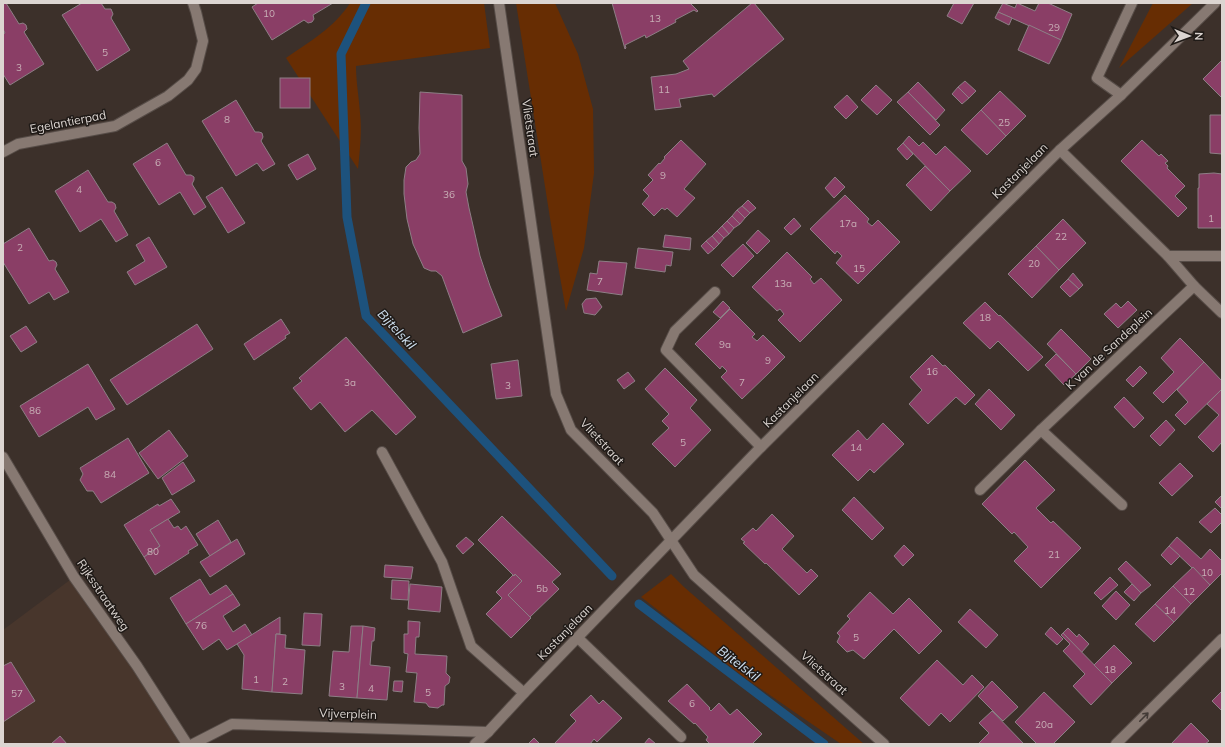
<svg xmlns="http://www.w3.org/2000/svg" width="1225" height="747" font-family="Mulish,sans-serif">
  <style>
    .built { fill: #48362c }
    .green { fill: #672d03 }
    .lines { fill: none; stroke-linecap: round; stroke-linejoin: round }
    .stream { stroke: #1d527d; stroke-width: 9 }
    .building { fill: #8a3e66; stroke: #8d7e85 }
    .service-casing { stroke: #574d48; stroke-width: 12 }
    .minor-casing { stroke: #574d48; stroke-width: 12 }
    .tertiary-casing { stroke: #574d48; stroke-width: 12 }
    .service { stroke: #877972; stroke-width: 10 }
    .minor { stroke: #877972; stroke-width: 10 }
    .tertiary { stroke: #877972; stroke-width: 10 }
    .oneway { stroke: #433b37 }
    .labels { text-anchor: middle; stroke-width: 3; stroke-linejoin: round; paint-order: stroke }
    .number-label { font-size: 10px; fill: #c8afb6 }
    .street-label { font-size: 12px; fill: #dcd5d1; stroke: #1f1a17 }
    .water-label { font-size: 13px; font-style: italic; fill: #d1e2f2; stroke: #1f1a17 }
  </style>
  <rect width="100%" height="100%" fill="#3c302a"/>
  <!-- built -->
  <polygon class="built" points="74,577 183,744 3,744 3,630"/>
  <!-- green -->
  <g class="green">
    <path d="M350 3H484L490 48 356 66C356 82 359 97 360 113 362 131 360 150 358 169L286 58C309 42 335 27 350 3Z"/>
    <polygon points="516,3 555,3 578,54 593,109 594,173 584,248 566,311 553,237"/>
    <polygon points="1153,3 1193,3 1119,68"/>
    <polygon points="671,574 684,587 864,744 841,744 745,678 641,597"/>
  </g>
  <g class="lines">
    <!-- stream -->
    <g class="stream">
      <polyline points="366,3 341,54 347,217 366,316 612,576"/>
      <polyline points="639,604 824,744"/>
    </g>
  </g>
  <!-- building -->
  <g class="building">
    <polygon points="3,3 6,3 19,24 23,23 26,25 27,29 24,32 44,64 10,85 3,74 3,34 5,33 3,29"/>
    <polygon points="82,3 101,3 105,9 111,9 113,14 111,18 130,50 97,71 62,15"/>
    <polygon points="258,3 333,3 313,15 314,19 312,22 308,23 304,20 272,40 252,7"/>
    <polygon points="612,3 690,3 698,11 697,12 694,10 675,20 676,22 646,38 645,35 625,45 626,48 625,49"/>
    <polygon points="752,3 754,3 784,39 714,97 712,94 679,99 681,107 655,110 651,77 676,74 689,69 683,61"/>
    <polygon points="954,3 974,3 962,24 947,16"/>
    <polygon points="1003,3 1015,8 1017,3 1035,11 1039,3 1048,3 1072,14 1061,40 998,12"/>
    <polygon points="998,12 1012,18 1009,25 995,18"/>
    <polygon points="1029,25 1061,40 1049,64 1018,50"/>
    <polygon points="1222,60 1222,98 1203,79"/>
    <rect x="280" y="78" width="30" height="30"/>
    <polygon points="965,81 976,91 969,98 958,87"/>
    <polygon points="918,82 945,110 936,120 908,92"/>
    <polygon points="876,85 892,100 877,115 861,100"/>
    <polygon points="958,87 969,98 962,104 952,94"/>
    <polygon points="1000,91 1026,116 1006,136 981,110"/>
    <polygon points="420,92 462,95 462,161 466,168 468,184 466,192 469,208 480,256 490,286 502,316 463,333 442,276 436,271 431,271 424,268 413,244 407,219 404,194 404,180 406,167 411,162 416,160 420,154 419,128"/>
    <polygon points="908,92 940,125 930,135 897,102"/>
    <polygon points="847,95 858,107 846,119 834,107"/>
    <polygon points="236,100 255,132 259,132 262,133 263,137 261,141 275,164 263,171 257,163 236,176 202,121"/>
    <polygon points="981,110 1006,136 987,155 961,130"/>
    <polygon points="1210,115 1222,115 1222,154 1210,153"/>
    <polygon points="909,136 919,146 923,142 936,155 945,146 971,171 950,191 903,143"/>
    <polygon points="681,140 706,164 684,189 695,198 677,217 667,208 665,210 662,208 654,216 642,204 649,196 643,190 653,180 648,175 659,163 660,164 665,158 664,157"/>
    <polygon points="1142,140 1159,156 1161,154 1168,161 1165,163 1168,166 1167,168 1185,186 1175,196 1187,208 1178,217 1121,161"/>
    <polygon points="167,143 186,175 191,175 194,177 194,180 192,184 206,207 194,215 180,192 159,205 133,164"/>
    <polygon points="903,143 913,154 907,160 897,149"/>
    <polygon points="308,154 316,169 297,180 288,165"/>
    <polygon points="925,166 950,191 931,211 906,185"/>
    <polygon points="88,170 108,202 112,202 115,204 116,208 114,211 128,235 116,242 101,219 80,232 55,191"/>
    <polygon points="1214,173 1222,174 1222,228 1198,228 1198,188 1199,188 1199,174"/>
    <polygon points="835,177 845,187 834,198 825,188"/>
    <polygon points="222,187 245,223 228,233 206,197"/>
    <polygon points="845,195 869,219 867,222 872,226 878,220 900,242 858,284 836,263 842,256 837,251 835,254 810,229"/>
    <polygon points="748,200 756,208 750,213 742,206"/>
    <polygon points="742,206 750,213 745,218 737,210"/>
    <polygon points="737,210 745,218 740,224 732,216"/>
    <polygon points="732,216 740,224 734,228 727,221"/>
    <polygon points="794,218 801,226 791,235 784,228"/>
    <polygon points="1063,219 1086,243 1059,270 1036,246"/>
    <polygon points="727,221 734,228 729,234 722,226"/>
    <polygon points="722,226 729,234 724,238 717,231"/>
    <polygon points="29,228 49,261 53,260 56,262 57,265 55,269 69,292 54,300 49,292 29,304 3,262 3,244"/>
    <polygon points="758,230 770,241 757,254 746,243"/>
    <polygon points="717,231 724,238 719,244 712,236"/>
    <polygon points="665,235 691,238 690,250 663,247"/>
    <polygon points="712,236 719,244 714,249 706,241"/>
    <polygon points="149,237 167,267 135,285 127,272 145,261 136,245"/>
    <polygon points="706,241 714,249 708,254 701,246"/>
    <polygon points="743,244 754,256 733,277 721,265"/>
    <polygon points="1036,246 1059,270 1032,298 1008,274"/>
    <polygon points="638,248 673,252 671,266 666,265 665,272 635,268"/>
    <polygon points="787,252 812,277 810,279 814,284 821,278 842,300 800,342 778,320 784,314 780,309 777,311 752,287"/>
    <polygon points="599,261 627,263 622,295 587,290 590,273 597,274"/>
    <polygon points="1073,273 1083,285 1079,289 1068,279"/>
    <polygon points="1068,279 1079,289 1070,297 1060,287"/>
    <polygon points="596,298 602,307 595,315 584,313 582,304 586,299"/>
    <polygon points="723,301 730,308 720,318 713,312"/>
    <polygon points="1128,301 1137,310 1118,328 1104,314 1116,303 1121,308"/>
    <polygon points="985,302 999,316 1000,315 1043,357 1028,371 998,341 990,349 963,323"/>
    <polygon points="730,309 755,334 752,337 757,341 763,335 785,357 769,373 742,399 721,377 727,371 722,366 720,369 695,344"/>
    <polygon points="281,319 290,333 285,336 286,338 254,360 244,344"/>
    <polygon points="197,324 213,349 127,405 110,380"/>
    <polygon points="26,326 37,342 21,352 10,336"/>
    <polygon points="1061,329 1091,359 1076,374 1047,344"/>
    <polygon points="346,337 416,417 396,435 372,410 345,432 320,402 311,410 293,388 302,381 299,378"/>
    <polygon points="1180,338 1204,362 1163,403 1153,393 1174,372 1161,358"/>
    <polygon points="1056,354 1076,374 1064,385 1045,365"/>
    <polygon points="932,355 943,366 945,365 975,395 965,405 956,397 928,424 909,404 922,390 910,377"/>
    <polygon points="518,360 522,396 496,399 491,364"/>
    <polygon points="1204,362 1222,381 1222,389 1185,425 1175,415 1188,402 1177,390"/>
    <polygon points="88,364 115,409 96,420 88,407 39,437 20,406"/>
    <polygon points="1140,366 1147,373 1133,387 1126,380"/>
    <polygon points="665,368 697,400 690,408 711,430 675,467 652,444 669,428 662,421 669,414 645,389"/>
    <polygon points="628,372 635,381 624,389 617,380"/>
    <polygon points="989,389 1015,415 1001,430 975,404"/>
    <polygon points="1222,389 1222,442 1213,452 1198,437 1219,415 1207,404"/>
    <polygon points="1124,397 1144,418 1134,428 1114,407"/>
    <polygon points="1166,420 1175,430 1160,446 1150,436"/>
    <polygon points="883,423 904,444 874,473 870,469 858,481 832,455 858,430 867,440"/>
    <polygon points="169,430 188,456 158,479 139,453"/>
    <polygon points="128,438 149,473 101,503 93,491 87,491 80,480 83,474 80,468"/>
    <polygon points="1025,460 1055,490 1036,508 1051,523 1053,521 1081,548 1041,588 1014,561 1028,547 1014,532 1012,534 982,504"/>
    <polygon points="183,462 195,481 172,495 162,478"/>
    <polygon points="1180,463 1193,476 1172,496 1159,483"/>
    <polygon points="1222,495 1222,509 1215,502"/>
    <polygon points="854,497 884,528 872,540 842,510"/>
    <polygon points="171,499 180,512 150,530 160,546 144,557 124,525 158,504 159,506"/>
    <polygon points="1215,508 1222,515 1222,522 1211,533 1199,522"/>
    <polygon points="772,514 794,536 782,549 807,573 811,569 818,576 799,595 766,563 765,564 743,543 745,542 741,539 753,528 756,531"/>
    <polygon points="502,516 561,574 552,582 559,589 530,617 508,595 522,581 515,574 514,576 478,540"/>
    <polygon points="168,519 174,528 178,526 181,530 186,526 198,545 188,551 189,553 155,575 144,557 160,546 150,530"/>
    <polygon points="218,520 231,542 210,556 196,534"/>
    <polygon points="466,537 474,544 463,554 456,546"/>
    <polygon points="1177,537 1201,559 1210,549 1222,561 1222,573 1210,585 1169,546"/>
    <polygon points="237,539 245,554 210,577 200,562"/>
    <polygon points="904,545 914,555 903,566 894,556"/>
    <polygon points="1169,546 1180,556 1171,565 1161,555"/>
    <polygon points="1126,561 1151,585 1141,593 1118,569"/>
    <polygon points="385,565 413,567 411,579 384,577"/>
    <polygon points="1193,567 1210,585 1191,604 1173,586"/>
    <polygon points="515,574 522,581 508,595 531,618 511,638 486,614 502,598 496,592 513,575 514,576"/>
    <polygon points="1110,577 1118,585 1101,600 1094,593"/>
    <polygon points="200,579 210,595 226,585 233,594 186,624 170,598"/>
    <polygon points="392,580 409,581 408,600 391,599"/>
    <polygon points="410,584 442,587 440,612 408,609"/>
    <polygon points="1132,584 1141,593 1134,601 1124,592"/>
    <polygon points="1173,586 1191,604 1174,622 1155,604"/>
    <polygon points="1116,591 1130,605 1116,620 1102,606"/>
    <polygon points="870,592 893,614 909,598 942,631 919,654 894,629 864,659 853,650 847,652 837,642 840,636 837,633 850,619 847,616"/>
    <polygon points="233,594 240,605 223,616 233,632 245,624 252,635 227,650 219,639 203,650 186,624"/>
    <polygon points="1155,604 1174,622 1154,642 1135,624"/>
    <polygon points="970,609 998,635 986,648 958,622"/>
    <polygon points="304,613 322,614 320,646 302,645"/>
    <polygon points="280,617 280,634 276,634 272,692 242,689 244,655 237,644"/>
    <polygon points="408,621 420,622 419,637 416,637 415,654 447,656 446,673 450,677 449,683 445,686 444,705 442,705 438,708 429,707 426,703 414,702 417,673 406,672 408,654 404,653 404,634 408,634"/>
    <polygon points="351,626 363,626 357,698 329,696 333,651 349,652"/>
    <polygon points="363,626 375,628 374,641 372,641 370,665 390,667 387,700 357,698"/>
    <polygon points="1051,627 1063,639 1057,645 1045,634"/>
    <polygon points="1068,628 1077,637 1079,634 1089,644 1081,653 1063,633"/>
    <polygon points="1063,633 1112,683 1091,705 1073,686 1085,674 1063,651 1070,644 1061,635"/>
    <polygon points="276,634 286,635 285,648 305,650 302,694 272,692"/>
    <polygon points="1114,645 1132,663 1112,683 1094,665"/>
    <polygon points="937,660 963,685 972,675 984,687 950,722 941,713 929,726 900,698"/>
    <polygon points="11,662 35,701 3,722 3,666"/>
    <polygon points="394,681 403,681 402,692 393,691"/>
    <polygon points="992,681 1018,707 1003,721 978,696"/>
    <polygon points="687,684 710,708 709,709 711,711 719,703 730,715 737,709 762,734 752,744 710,744 706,740 708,737 695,723 694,724 668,701"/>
    <polygon points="1222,691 1222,711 1212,701"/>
    <polygon points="1044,692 1075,722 1053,744 1037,744 1015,722"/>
    <polygon points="591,695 599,704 603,700 622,718 597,742 594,739 590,744 554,744 576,721 570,715"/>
    <polygon points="992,711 1024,744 978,744 989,733 979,723"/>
    <polygon points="1191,723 1209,741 1205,744 1171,744"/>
    <polygon points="60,736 67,744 51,744"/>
    <polygon points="534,738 540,744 528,744"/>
    <polygon points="649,738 656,744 644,744"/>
  </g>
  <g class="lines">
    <!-- service casing -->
    <g class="service-casing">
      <g id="service">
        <polyline points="715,292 675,331 666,350 761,447"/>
        <polyline points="382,452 442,562 471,646 524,693"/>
        <polyline points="578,638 681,737"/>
        <polyline points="193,744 232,724 488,732"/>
      </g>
    </g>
    <!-- minor casing -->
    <g class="minor-casing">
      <g id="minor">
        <polyline points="499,3 556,394 571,430 653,513 694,575 884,744"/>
        <polyline points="1121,95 1097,78 1132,3"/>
        <polyline points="1060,150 1168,256"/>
        <polyline points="3,152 18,144 115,126 168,96 188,80 196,69 203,41 196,12 193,3"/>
        <polyline points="1222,256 1168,256 1194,286 1222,313"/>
        <polyline points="1041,430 1122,505"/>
        <polyline points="980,490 1041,430 1194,286"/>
        <polyline points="1116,744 1222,639"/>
      </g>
    </g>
    <!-- tertiary casing -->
    <g class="tertiary-casing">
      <g id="tertiary">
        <polyline points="3,457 74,577 137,666 187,744"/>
        <polyline points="475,744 488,732 524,693 761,447 1060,150 1121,95 1215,3"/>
      </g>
    </g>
    <!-- service -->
    <use href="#service" class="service"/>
    <!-- minor -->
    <use href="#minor" class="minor"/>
    <!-- tertiary -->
    <use href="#tertiary" class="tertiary"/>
  </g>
  <!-- one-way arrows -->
  <defs><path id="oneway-shaft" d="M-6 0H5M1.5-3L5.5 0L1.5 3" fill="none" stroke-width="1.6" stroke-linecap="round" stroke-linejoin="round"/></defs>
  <use class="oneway" href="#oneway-shaft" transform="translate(1144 717) rotate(-45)"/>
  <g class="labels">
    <!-- number labels -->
    <g class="number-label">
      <text x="269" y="17">10</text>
      <text x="655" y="22">13</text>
      <text x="1054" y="31">29</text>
      <text x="105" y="56">5</text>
      <text x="19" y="71">3</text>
      <text x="664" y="93">11</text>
      <text x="227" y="123">8</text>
      <text x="1004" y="126">25</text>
      <text x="158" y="166">6</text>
      <text x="663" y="179">9</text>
      <text x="79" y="193">4</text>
      <text x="449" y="198">36</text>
      <text x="1211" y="222">1</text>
      <text x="848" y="227">17a</text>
      <text x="1061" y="240">22</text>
      <text x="20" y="251">2</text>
      <text x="1034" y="267">20</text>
      <text x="859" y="272">15</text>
      <text x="600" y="285">7</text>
      <text x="783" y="287">13a</text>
      <text x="985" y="321">18</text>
      <text x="725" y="348">9a</text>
      <text x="768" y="364">9</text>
      <text x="932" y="375">16</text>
      <text x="350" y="386">3a</text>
      <text x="742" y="386">7</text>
      <text x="508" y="389">3</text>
      <text x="35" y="414">86</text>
      <text x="683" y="446">5</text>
      <text x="856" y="451">14</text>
      <text x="110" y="478">84</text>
      <text x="153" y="555">80</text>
      <text x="1054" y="558">21</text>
      <text x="1207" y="576">10</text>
      <text x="542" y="592">5b</text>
      <text x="1189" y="595">12</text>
      <text x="1170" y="614">14</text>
      <text x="201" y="629">76</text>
      <text x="856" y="641">5</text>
      <text x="1110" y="673">18</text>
      <text x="256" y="683">1</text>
      <text x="285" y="685">2</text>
      <text x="342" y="690">3</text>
      <text x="371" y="692">4</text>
      <text x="428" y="696">5</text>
      <text x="17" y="697">57</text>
      <text x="692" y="707">6</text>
      <text x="1044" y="728">20a</text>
    </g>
    <!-- street labels -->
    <g class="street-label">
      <text transform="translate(68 122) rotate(-11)" y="4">Egelantierpad</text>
      <text transform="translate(530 128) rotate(82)" y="4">Vlietstraat</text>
      <text transform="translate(1020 171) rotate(-45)" y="4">Kastanjelaan</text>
      <text transform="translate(1109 349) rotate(-43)" y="4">K van de Sandeplein</text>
      <text transform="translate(791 400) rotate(-45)" y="4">Kastanjelaan</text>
      <text transform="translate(602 442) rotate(47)" y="4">Vlietstraat</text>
      <text transform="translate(103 595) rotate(56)" y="4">Rijksstraatweg</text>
      <text transform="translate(565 632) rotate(-46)" y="4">Kastanjelaan</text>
      <text transform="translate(824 673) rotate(42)" y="4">Vlietstraat</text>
      <text transform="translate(348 714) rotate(2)" y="4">Vijverplein</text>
    </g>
    <!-- water labels -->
    <g class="water-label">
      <text transform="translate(397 329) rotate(47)" y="5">Bijtelskil</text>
      <text transform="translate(739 663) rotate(37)" y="5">Bijtelskil</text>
    </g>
  </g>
  <!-- border -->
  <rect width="1225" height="747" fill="none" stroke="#dcd5d1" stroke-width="8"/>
  <!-- north arrow -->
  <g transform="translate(1189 36) rotate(91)" stroke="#1f1a17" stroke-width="3" paint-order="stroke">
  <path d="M0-3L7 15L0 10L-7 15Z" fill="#dcd5d1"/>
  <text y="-6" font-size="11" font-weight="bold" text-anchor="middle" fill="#dcd5d1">N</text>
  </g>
</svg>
